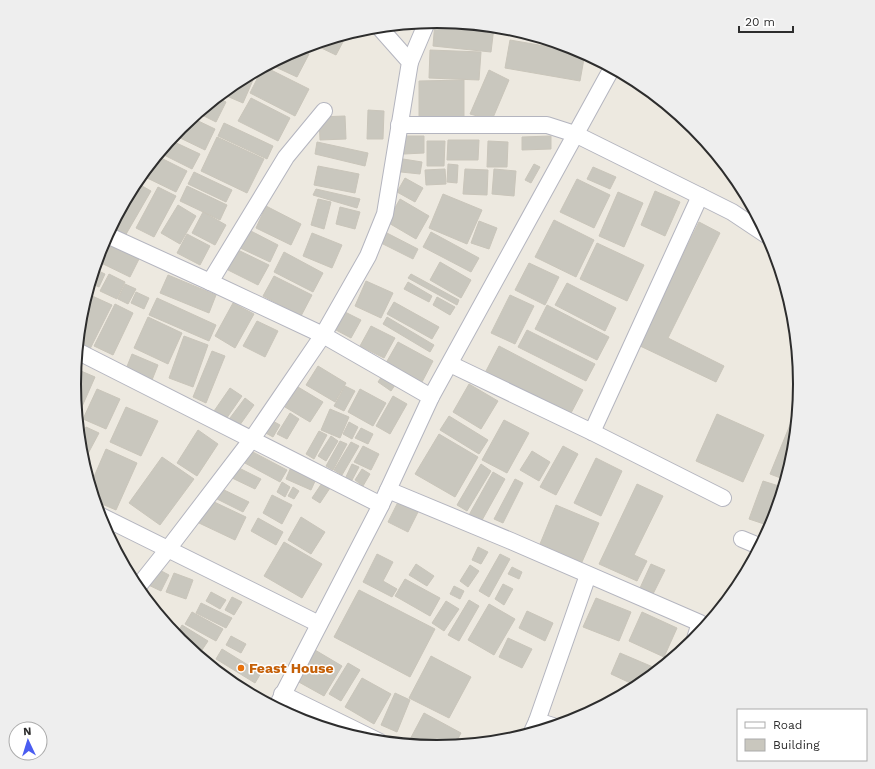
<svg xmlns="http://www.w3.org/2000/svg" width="875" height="769" font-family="'Work Sans',sans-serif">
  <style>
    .building { fill: #c9c7be; stroke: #c9c5ba }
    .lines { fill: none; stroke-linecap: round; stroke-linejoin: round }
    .minor-casing { stroke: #b4b5bf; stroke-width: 18 }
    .minor { stroke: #fff; stroke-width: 16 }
    .food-dot { fill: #e8710a; stroke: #fff; stroke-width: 1.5 }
    .labels { text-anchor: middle; stroke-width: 3; stroke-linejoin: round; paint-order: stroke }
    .food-label { font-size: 14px; font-weight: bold; fill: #c56008; stroke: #fff; text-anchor: start }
    .rim { fill: none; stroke: #2d2d2d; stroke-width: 2 }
  </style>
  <rect width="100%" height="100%" fill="#ede9e0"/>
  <!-- building -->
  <g class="building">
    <polygon points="435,21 494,27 491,52 433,46"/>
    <polygon points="340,36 345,38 336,55 313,44"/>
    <polygon points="510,40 585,53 580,81 505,68"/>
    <polygon points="298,49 309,54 297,77 269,64"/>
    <polygon points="430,50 481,52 479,80 429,78"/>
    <polygon points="263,67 265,67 309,89 295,116 250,93"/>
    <polygon points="489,70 509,80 492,120 470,114"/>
    <polygon points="246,77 253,80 243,103 222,94 236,82"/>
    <polygon points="464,80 464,117 419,117 419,81"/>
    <polygon points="217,97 226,102 216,122 198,113"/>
    <polygon points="251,98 290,118 278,141 238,121"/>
    <polygon points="368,110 384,111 383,139 367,139"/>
    <polygon points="345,116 346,139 320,140 319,117"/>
    <polygon points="192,118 215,129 205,150 174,135 181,127"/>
    <polygon points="224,123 273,146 267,159 218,136"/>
    <polygon points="404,136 424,136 424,153 404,154"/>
    <polygon points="551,136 551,149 522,150 522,137"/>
    <polygon points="217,137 264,159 247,193 201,171"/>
    <polygon points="170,140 200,154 192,169 160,153"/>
    <polygon points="448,140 479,140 478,160 447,160"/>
    <polygon points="427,141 445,141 444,166 427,166"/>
    <polygon points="488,141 508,142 507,167 487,167"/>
    <polygon points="317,142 368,153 365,166 315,154"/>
    <polygon points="157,156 187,171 176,192 141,175"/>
    <polygon points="403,159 422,162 420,174 401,172"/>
    <polygon points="448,164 458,165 457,183 447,182"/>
    <polygon points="534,164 540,167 531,183 525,180"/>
    <polygon points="318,166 359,174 355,193 314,185"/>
    <polygon points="593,167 616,177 610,189 587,179"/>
    <polygon points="445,169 446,184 426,185 425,170"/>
    <polygon points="465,169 488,170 487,195 463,194"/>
    <polygon points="494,169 516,171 514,196 492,194"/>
    <polygon points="194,172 232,190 226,202 188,184"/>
    <polygon points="405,178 423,188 415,202 397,192"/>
    <polygon points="577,179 610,195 594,228 560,212"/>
    <polygon points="135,182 151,191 125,236 111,229"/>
    <polygon points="187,186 227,205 220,220 180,201"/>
    <polygon points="158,187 176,196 154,237 136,228"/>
    <polygon points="316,189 360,199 357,208 313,195"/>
    <polygon points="655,191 680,202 665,236 641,225"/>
    <polygon points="618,192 643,203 624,247 599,236"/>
    <polygon points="443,194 482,210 467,244 429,228"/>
    <polygon points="318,199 331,202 324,229 311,225"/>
    <polygon points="400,199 429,216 416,239 387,222"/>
    <polygon points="178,205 196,216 180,244 161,233"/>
    <polygon points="266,206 301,224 291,245 256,228"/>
    <polygon points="340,207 360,212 355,229 336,224"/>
    <polygon points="203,212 226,225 215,245 192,233"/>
    <polygon points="554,220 594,240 576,277 535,257"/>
    <polygon points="479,221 497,228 489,249 471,243"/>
    <polygon points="699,222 720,233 668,338 724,366 716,382 638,345"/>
    <polygon points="247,229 278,245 270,262 238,247"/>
    <polygon points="383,231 418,249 413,259 377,241"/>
    <polygon points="431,232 479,258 471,272 423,247"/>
    <polygon points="312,233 342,245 332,268 303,256"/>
    <polygon points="187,234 210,246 200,265 177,253"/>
    <polygon points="105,242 139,259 130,277 97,261"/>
    <polygon points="597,243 644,265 627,301 580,279"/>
    <polygon points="238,250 269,265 258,285 228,270"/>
    <polygon points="284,252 323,273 313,292 274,272"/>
    <polygon points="440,262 471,280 461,298 430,280"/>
    <polygon points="529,263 559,277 545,305 515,290"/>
    <polygon points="94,269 105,274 99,287 90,283"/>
    <polygon points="109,274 125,282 117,299 100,291"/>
    <polygon points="411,274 459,300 457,305 408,278"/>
    <polygon points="168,275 216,295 209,313 160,293"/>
    <polygon points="274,276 312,295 301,316 263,296"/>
    <polygon points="366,281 393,293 381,318 355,306"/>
    <polygon points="408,282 432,296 429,302 404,289"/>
    <polygon points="567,283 616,308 605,331 555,305"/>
    <polygon points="125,284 136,289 128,304 118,299"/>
    <polygon points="136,292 149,298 144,309 131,303"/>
    <polygon points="90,295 112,305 90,349 78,344 81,313"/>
    <polygon points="510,295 534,306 515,344 491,333"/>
    <polygon points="437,297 455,307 450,315 433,305"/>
    <polygon points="157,298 216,325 209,341 149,315"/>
    <polygon points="394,302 439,327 432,339 387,314"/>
    <polygon points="233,303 254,314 235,348 215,336"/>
    <polygon points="115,304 133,313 113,355 94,346"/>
    <polygon points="547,305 609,337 597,360 535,329"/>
    <polygon points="345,312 361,320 351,338 336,330"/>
    <polygon points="148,317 182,333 168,364 134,348"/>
    <polygon points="387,317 434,345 430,352 383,324"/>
    <polygon points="257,321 278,331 265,357 243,346"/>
    <polygon points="371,326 395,338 384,358 360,346"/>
    <polygon points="527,330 595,364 586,381 518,347"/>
    <polygon points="184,336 208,345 193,387 169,378"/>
    <polygon points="398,342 433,361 422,382 386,363"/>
    <polygon points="499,346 583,390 570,415 486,371"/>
    <polygon points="212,351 225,356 206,403 193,397"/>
    <polygon points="132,354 158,365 152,380 126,369"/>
    <polygon points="318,366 346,383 335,402 306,385"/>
    <polygon points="81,371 95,377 77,418 74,387"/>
    <polygon points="384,373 397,382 391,391 378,382"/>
    <polygon points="469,384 498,401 481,429 453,412"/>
    <polygon points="345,386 355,391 344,411 334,406"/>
    <polygon points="298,387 323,402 310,422 285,407"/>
    <polygon points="230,388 242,396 224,422 212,414"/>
    <polygon points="97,389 120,399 106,429 83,419"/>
    <polygon points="360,389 386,403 373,426 348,412"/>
    <polygon points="393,396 407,404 390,434 376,426"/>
    <polygon points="245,398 254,405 237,429 227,422"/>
    <polygon points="126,407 158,421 141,456 110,442"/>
    <polygon points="330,409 349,417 340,438 321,430"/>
    <polygon points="290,413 299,419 287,439 277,434"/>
    <polygon points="717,414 764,435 743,482 696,461"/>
    <polygon points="794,415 798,416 794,456 786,480 770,474"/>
    <polygon points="449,416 488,440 479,454 440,430"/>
    <polygon points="269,419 280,425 273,437 262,431"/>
    <polygon points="504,420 529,433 507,473 482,460"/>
    <polygon points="349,422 358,427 352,439 343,434"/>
    <polygon points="78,425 83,428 79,435"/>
    <polygon points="86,427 99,433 83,463 81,455 79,439"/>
    <polygon points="361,428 373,434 368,444 355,438"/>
    <polygon points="198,430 218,444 197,476 177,463"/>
    <polygon points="319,431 327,435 314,459 306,454"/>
    <polygon points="439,434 478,457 455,497 415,474"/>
    <polygon points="331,436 338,441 326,461 318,456"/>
    <polygon points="340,441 347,444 333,470 326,466"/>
    <polygon points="351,442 359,446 342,475 334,470"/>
    <polygon points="363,446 379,454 371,470 354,462"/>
    <polygon points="563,446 578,454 556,495 540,487"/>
    <polygon points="106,449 137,463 116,510 95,501 90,486"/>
    <polygon points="249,450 287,470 280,482 243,462"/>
    <polygon points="532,451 550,462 539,481 520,470"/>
    <polygon points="162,457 194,479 160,525 129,503"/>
    <polygon points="596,458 622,471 601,516 574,503"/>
    <polygon points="352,464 359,467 351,482 345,479"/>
    <polygon points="481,464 491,471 467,511 457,505"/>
    <polygon points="235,466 261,479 255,489 230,477"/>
    <polygon points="291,467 316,479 311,490 286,479"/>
    <polygon points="362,469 370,474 363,486 355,480"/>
    <polygon points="493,472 505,479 481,522 469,515"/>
    <polygon points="515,479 523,483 503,523 494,519"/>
    <polygon points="763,481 782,487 767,525 749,519"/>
    <polygon points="282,482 290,487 285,497 277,492"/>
    <polygon points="322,483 330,488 320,503 312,498"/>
    <polygon points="637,484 663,496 634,555 647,561 637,581 599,564"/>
    <polygon points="293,487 299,491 294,499 288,496"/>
    <polygon points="222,489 249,502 243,512 217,499"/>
    <polygon points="272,495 292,505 282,524 263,513"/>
    <polygon points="210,500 246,517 235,540 199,523"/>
    <polygon points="399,500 419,510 408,532 388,522"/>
    <polygon points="556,505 599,523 582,562 540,544"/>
    <polygon points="301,517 325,532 311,554 288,540"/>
    <polygon points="258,518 283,532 276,545 251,531"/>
    <polygon points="284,542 322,564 302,598 264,576"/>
    <polygon points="478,547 488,552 481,564 472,560"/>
    <polygon points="117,551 125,556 122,562"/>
    <polygon points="377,554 393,562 383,581 397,589 392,597 363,582"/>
    <polygon points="500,554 510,559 489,597 479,591"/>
    <polygon points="148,564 169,575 161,591 140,581"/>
    <polygon points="416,564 434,576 427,586 409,575"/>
    <polygon points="651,564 665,570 653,594 640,588"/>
    <polygon points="470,565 479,571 468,587 460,581"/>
    <polygon points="512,567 522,572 519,579 508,574"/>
    <polygon points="174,573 193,580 186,599 166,592"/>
    <polygon points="405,579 440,598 430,616 395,596"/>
    <polygon points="503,584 513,589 504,605 495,599"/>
    <polygon points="454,586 464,591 460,599 450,594"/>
    <polygon points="359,590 435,629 410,677 334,637"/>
    <polygon points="211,592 226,600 220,609 206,601"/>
    <polygon points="232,597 242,602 234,615 225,610"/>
    <polygon points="596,598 631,612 619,641 583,627"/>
    <polygon points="469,600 479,606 459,641 448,635"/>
    <polygon points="446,601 459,609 444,631 432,623"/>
    <polygon points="201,603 232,618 226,628 196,613"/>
    <polygon points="489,604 515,619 494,655 468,640"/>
    <polygon points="527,611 553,623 545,641 519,628"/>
    <polygon points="192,612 223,629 216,641 185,624"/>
    <polygon points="642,612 677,628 664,657 629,641"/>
    <polygon points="182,625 208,641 198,656 180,641 176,636"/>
    <polygon points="231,636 246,644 241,653 226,645"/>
    <polygon points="508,638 532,649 522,668 499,657"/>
    <polygon points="222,649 261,673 255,683 216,659"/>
    <polygon points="315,650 342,666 324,696 297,681"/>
    <polygon points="620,653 660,670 639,687 611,674"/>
    <polygon points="431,656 471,677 449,718 409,698"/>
    <polygon points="348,663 360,670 341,701 329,694"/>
    <polygon points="362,678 391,694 374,724 345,707"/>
    <polygon points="395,693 410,700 397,732 381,725"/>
    <polygon points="424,713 461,733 454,746 437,748 407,745"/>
  </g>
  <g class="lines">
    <!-- minor casing -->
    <g class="minor-casing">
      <g id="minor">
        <polyline points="410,62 427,22"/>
        <polyline points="399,125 547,125 575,134 700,196 732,212 768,236"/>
        <polyline points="107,235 210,282 323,335 431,397"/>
        <polyline points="210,282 286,157 324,111"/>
        <polyline points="77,351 381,505"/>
        <polyline points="450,364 592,432 723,498"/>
        <polyline points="592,432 700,196"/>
        <polyline points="388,490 511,541 700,623 694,642"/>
        <polyline points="99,515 319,624"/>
        <polyline points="742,539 761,547"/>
        <polyline points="137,588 168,549 252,439 323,335 368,256 385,214 410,62 379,27"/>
        <polyline points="282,694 380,742"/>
        <polyline points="276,708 381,505 431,397 612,68"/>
        <polyline points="556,727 537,721 588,575"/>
        <polyline points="531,734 537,721"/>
      </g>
    </g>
    <!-- minor -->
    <use href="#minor" class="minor"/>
  </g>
  <!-- markers -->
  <circle class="food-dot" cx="241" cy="668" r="4"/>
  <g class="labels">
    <!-- food labels -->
    <g class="food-label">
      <text x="249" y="673">Feast House</text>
    </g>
  </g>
  <!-- crop -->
  <path d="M0 0H875V769H0ZM81 384a356 356 0 1 1 712 0a356 356 0 1 1-712 0Z" fill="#eee" fill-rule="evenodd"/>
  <path class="rim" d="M81 384a356 356 0 1 1 712 0a356 356 0 1 1-712 0Z"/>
  <!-- legend -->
  <rect x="737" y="709" width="130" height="52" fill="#ffffff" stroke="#ababab"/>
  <rect x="745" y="722" width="20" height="6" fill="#ffffff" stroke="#ababab"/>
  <text x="773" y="729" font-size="12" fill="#2d2d2d">Road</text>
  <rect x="745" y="739" width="20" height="12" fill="#c9c7be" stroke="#ababab"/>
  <text x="773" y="749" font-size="12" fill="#2d2d2d">Building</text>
  <!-- north arrow -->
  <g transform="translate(28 741) rotate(356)"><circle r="19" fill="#ffffff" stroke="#ababab"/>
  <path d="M0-3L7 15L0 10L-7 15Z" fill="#4a5df1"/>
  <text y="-6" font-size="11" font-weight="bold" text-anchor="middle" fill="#2d2d2d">N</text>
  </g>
  <!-- scale -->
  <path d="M739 26v6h54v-6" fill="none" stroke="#2d2d2d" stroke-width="2"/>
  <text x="745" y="26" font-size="12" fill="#2d2d2d" stroke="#ffffff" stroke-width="3" paint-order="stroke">20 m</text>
</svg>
